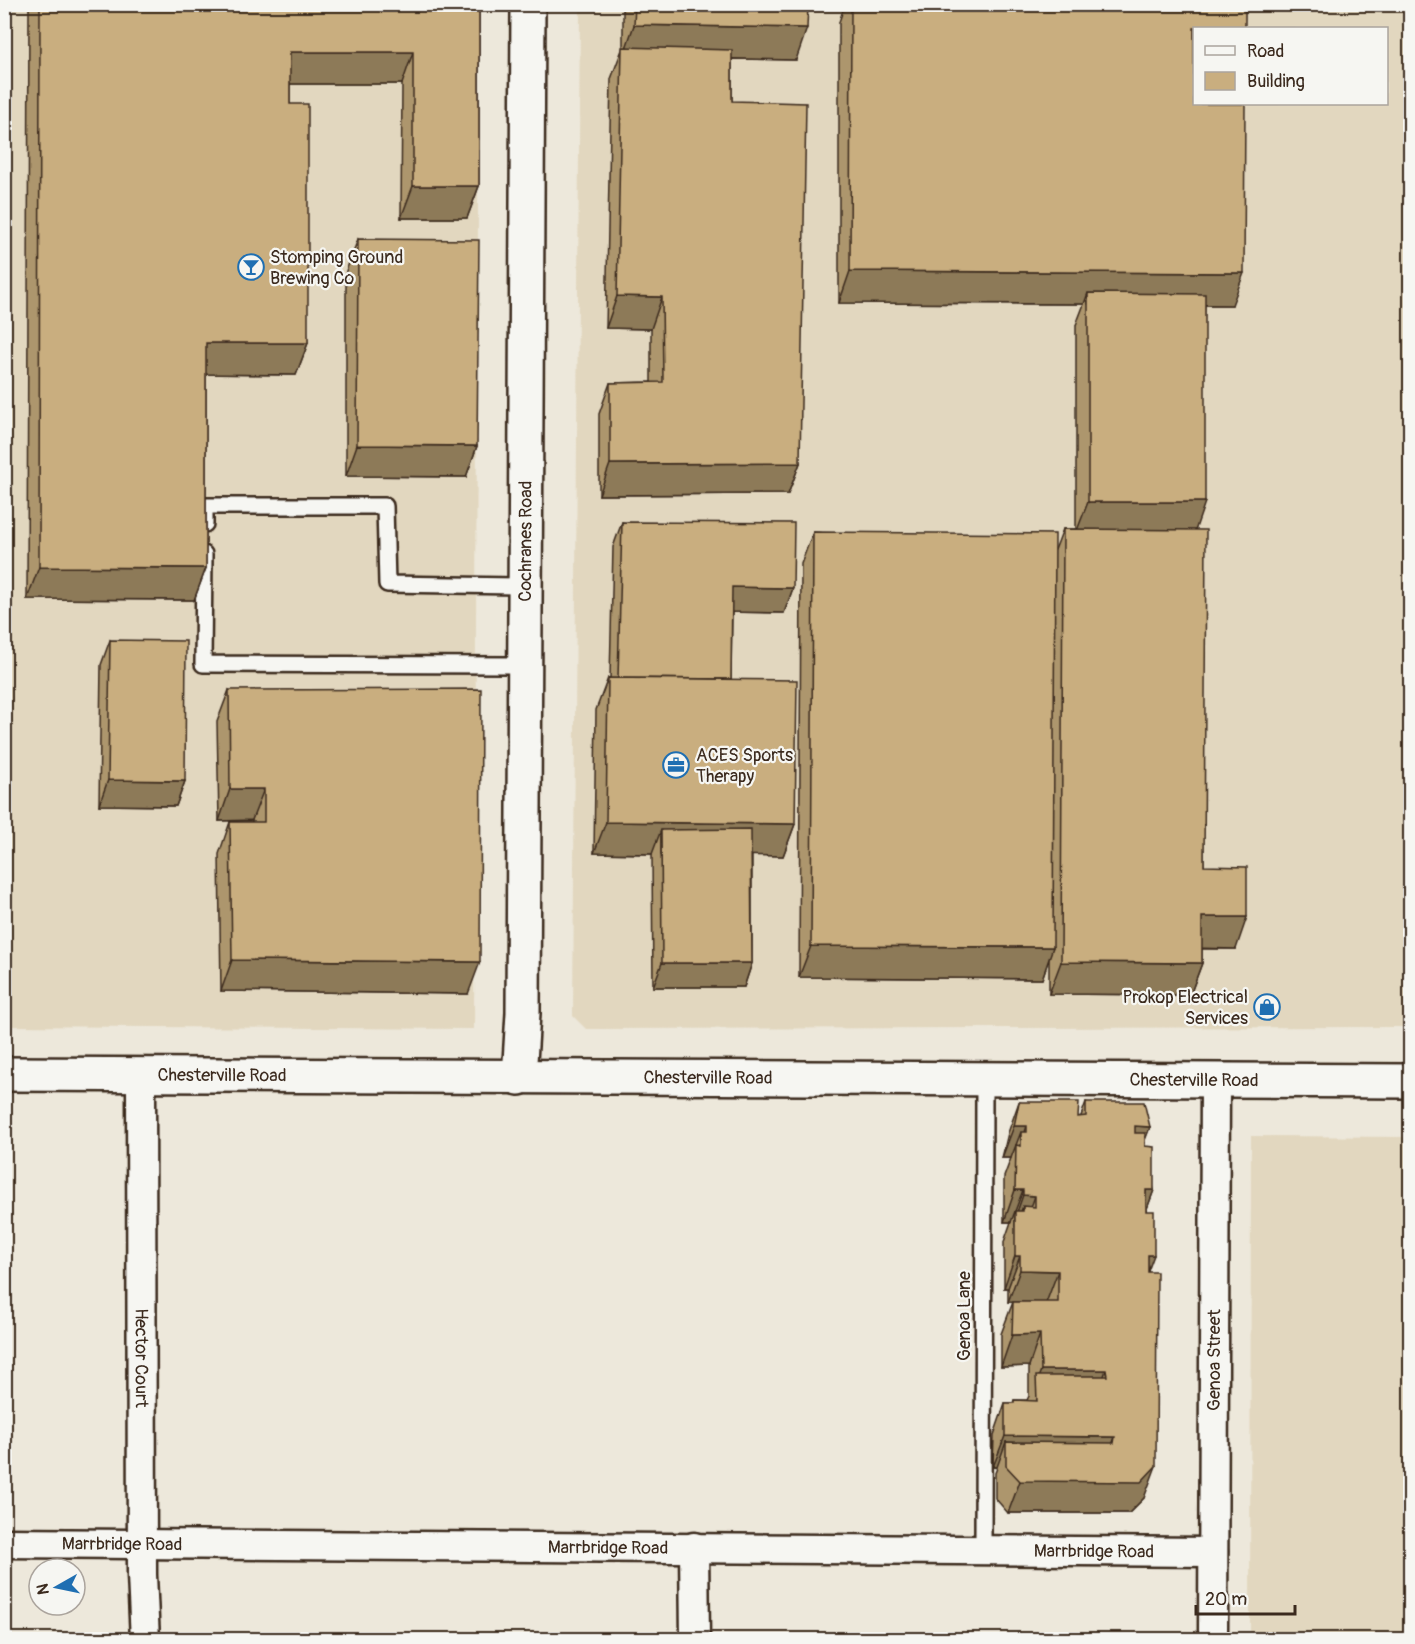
<svg xmlns="http://www.w3.org/2000/svg" width="1415" height="1644" font-family="Pangolin,sans-serif">
  <style>
    .built { fill: #e2d7bf; fill-rule: evenodd }
    .lines { fill: none; stroke-linecap: round; stroke-linejoin: round }
    .service-casing { stroke: #3b2a1e; stroke-width: 20 }
    .minor-casing { stroke: #3b2a1e; stroke-width: 33 }
    .tertiary-casing { stroke: #3b2a1e; stroke-width: 38 }
    .secondary-casing { stroke: #3b2a1e; stroke-width: 38 }
    .service { stroke: #f6f6f2; stroke-width: 15 }
    .minor { stroke: #f6f6f2; stroke-width: 28 }
    .tertiary { stroke: #f6f6f2; stroke-width: 33 }
    .secondary { stroke: #f6f6f2; stroke-width: 33 }
    .wall { fill: #ad966d; stroke: #3b2a1e; stroke-width: 1.5 }
    .shaded-wall { fill: #8d7a59; stroke: #3b2a1e; stroke-width: 1.5 }
    .building { fill: #c9ae7f; stroke: #3b2a1e; stroke-width: 1.5 }
    .labels { text-anchor: middle; stroke-width: 4.5; stroke-linejoin: round; paint-order: stroke }
    .poi-label { font-size: 18px; fill: #3b2a1e; stroke: #f6f6f2; text-anchor: start }
    .street-label { font-size: 18px; fill: #3b2a1e; stroke: #f6f6f2 }
  </style>
  <rect width="100%" height="100%" fill="#ede8db"/>
  <filter id="ink" filterUnits="userSpaceOnUse"><feTurbulence type="fractalNoise" baseFrequency=".0167" numOctaves="2"/><feDisplacementMap in="SourceGraphic" scale="12" xChannelSelector="R" yChannelSelector="G"/><feConvolveMatrix kernelMatrix="1 2 1 2 8 2 1 2 1" color-interpolation-filters="sRGB"/></filter>
  <g filter="url(#ink)">
    <!-- built -->
    <g class="built">
      <polygon points="5,5 479,5 474,1029 5,1026"/>
      <path d="M580 5H1410V1027L586 1029 573 1016ZM1194 28H1386V104H1194Z"/>
      <polygon points="1251,1136 1410,1137 1410,1639 1250,1639"/>
    </g>
    <g class="lines">
      <!-- service casing -->
      <g class="service-casing">
        <g id="service">
          <polyline points="205,524 205,506 385,506 387,584 525,586"/>
          <polyline points="204,554 203,664 526,665"/>
          <polyline points="983,1552 984,1080"/>
        </g>
      </g>
      <!-- minor casing -->
      <g class="minor-casing">
        <g id="minor">
          <path id="s1" d="M141 1076 142 1575 145 1640"/>
          <path id="s2" d="M4 1543 1213 1552"/>
          <polyline points="694,1547 695,1640"/>
          <path id="s3" d="M1213 1640 1215 1081"/>
        </g>
      </g>
      <!-- tertiary casing -->
      <g class="tertiary-casing">
        <g id="tertiary">
          <path id="s4" d="M519 1078 523 1013 528 4"/>
        </g>
      </g>
      <!-- secondary casing -->
      <g class="secondary-casing">
        <g id="secondary">
          <path id="s5" d="M4 1074 1410 1081"/>
        </g>
      </g>
      <!-- service -->
      <use href="#service" class="service"/>
      <!-- minor -->
      <use href="#minor" class="minor"/>
      <!-- tertiary -->
      <use href="#tertiary" class="tertiary"/>
      <!-- secondary -->
      <use href="#secondary" class="secondary"/>
    </g>
    <!-- wall -->
    <g class="wall">
      <polygon points="29,4 479,4 479,186 467,218 401,218 402,84 290,84 290,104 308,343 296,375 206,374 206,568 194,600 27,599"/>
      <polygon points="623,4 808,4 796,60 732,59 732,101 800,463 788,494 599,495 599,414 610,383 651,382 651,329 606,328 611,79 623,47"/>
      <polygon points="845,4 1245,4 1232,305 1205,305 1195,530 1204,866 1236,949 1202,949 1202,963 1190,995 1049,994 1049,958 1042,979 799,977 801,564 813,532 1055,550 1063,529 1076,529 1076,325 1084,304 839,303 839,22"/>
      <polygon points="358,239 477,446 466,477 346,476 346,271"/>
      <polygon points="622,522 793,588 784,613 732,612 731,679 795,824 783,856 752,855 752,963 744,987 653,987 652,854 594,853 596,710 608,678 610,678 613,547"/>
      <polygon points="110,640 185,781 176,806 99,805 101,665"/>
      <polygon points="229,690 468,994 221,991 219,854 230,822 252,822 252,820 219,821 217,722"/>
      <polygon points="1019,1102 1078,1117 1081,1116 1086,1102 1150,1127 1145,1139 1145,1146 1154,1190 1146,1211 1148,1270 1144,1498 1129,1513 1008,1513 995,1498 995,1473 997,1468 993,1467 994,1435 1005,1403 1013,1403 1014,1400 1027,1400 1029,1396 1029,1366 1001,1367 1001,1334 1013,1302 1018,1302 1008,1302 1008,1288 1004,1288 1004,1242 1011,1222 1004,1222 1004,1177 1011,1158 1002,1158 1008,1133"/>
    </g>
    <!-- shaded-wall -->
    <g class="shaded-wall">
      <polygon points="634,25 807,28 796,60 623,57"/>
      <polygon points="290,52 413,52 402,84 278,84"/>
      <polygon points="413,186 479,186 467,218 401,218"/>
      <polygon points="850,271 1244,273 1232,305 1088,304 1088,293 1084,304 839,303"/>
      <polygon points="617,296 662,297 651,329 606,328"/>
      <polygon points="206,343 308,343 296,375 195,374"/>
      <polygon points="357,445 477,446 466,477 346,476"/>
      <polygon points="800,463 788,494 599,495 610,464"/>
      <polygon points="1088,502 1205,502 1194,534 1076,533"/>
      <polygon points="39,567 206,568 194,600 27,599"/>
      <polygon points="732,587 793,588 784,613 723,612"/>
      <polygon points="108,780 185,781 176,806 99,805"/>
      <polygon points="230,789 264,789 252,820 219,821"/>
      <polygon points="606,822 795,824 783,856 661,854 661,830 652,854 594,853"/>
      <polygon points="1202,917 1247,917 1236,949 1191,948"/>
      <polygon points="811,946 1053,947 1042,979 799,977"/>
      <polygon points="232,960 480,962 468,994 221,991"/>
      <polygon points="1061,962 1202,963 1190,995 1049,994"/>
      <polygon points="662,963 752,963 744,987 653,987"/>
      <polygon points="1014,1126 1027,1126 1021,1144 1021,1132 1011,1158 1002,1158"/>
      <polygon points="1135,1126 1150,1127 1138,1159 1124,1158"/>
      <polygon points="1015,1190 1023,1190 1011,1222 1004,1222"/>
      <polygon points="1146,1190 1154,1190 1142,1222"/>
      <polygon points="1023,1195 1035,1196 1024,1227 1023,1206 1015,1227 1015,1218"/>
      <polygon points="1148,1255 1154,1255 1142,1287"/>
      <polygon points="1015,1256 1020,1256 1008,1288 1004,1288"/>
      <polygon points="1020,1270 1058,1271 1046,1303 1008,1302"/>
      <polygon points="1040,1334 1029,1366 1001,1367 1012,1335"/>
      <polygon points="1041,1370 1106,1370 1095,1402 1037,1401 1037,1381"/>
      <polygon points="1005,1436 1115,1437 1103,1469 1006,1442 997,1467 993,1467"/>
      <polygon points="1156,1466 1144,1498 1129,1513 1008,1513 1020,1481"/>
    </g>
    <!-- building -->
    <g class="building">
      <polygon points="40,4 479,4 479,186 413,186 413,52 290,52 290,104 308,104 308,343 206,343 206,568 39,567"/>
      <polygon points="635,4 808,4 807,28 634,25"/>
      <polygon points="851,4 1245,4 1245,28 1194,28 1194,104 1245,104 1244,273 850,271"/>
      <polygon points="622,47 732,50 732,101 806,103 800,463 610,464 610,383 663,382 662,297 617,296"/>
      <polygon points="358,239 479,240 477,446 357,445"/>
      <polygon points="1088,293 1205,294 1205,502 1088,502"/>
      <polygon points="622,522 794,523 793,588 732,587 731,679 618,678"/>
      <polygon points="1063,529 1206,530 1204,866 1247,867 1247,917 1202,917 1202,963 1061,962"/>
      <polygon points="813,532 1055,534 1053,947 811,946"/>
      <polygon points="110,640 186,641 185,781 108,780"/>
      <polygon points="608,678 797,680 795,824 606,822"/>
      <polygon points="481,689 480,962 232,960 230,822 264,822 264,789 230,789 229,690"/>
      <polygon points="751,829 752,963 662,963 661,830"/>
      <polygon points="1019,1102 1079,1102 1078,1117 1086,1116 1086,1102 1144,1102 1150,1127 1135,1126 1135,1133 1145,1133 1145,1146 1154,1147 1154,1190 1146,1190 1146,1211 1154,1211 1154,1255 1148,1255 1148,1272 1157,1272 1156,1466 1141,1482 1020,1481 1006,1466 1006,1442 1114,1443 1115,1437 1005,1436 1005,1403 1014,1403 1014,1400 1037,1401 1036,1376 1107,1376 1106,1370 1041,1370 1040,1334 1012,1335 1013,1302 1058,1302 1058,1271 1020,1270 1020,1256 1015,1256 1015,1211 1023,1211 1023,1206 1035,1207 1035,1196 1023,1195 1023,1190 1015,1190 1016,1145 1021,1146 1021,1132 1027,1132 1027,1126 1014,1126"/>
    </g>
  </g>
  <!-- icons -->
  <defs>
    <g id="bar-ring" transform="scale(1.35)"><circle r="9.5" fill="#f6f6f2" stroke="#1f6fb2" stroke-width="1.5"/><path d="M-6-5H6L.8 .8V4.5H3.5V6h-7V4.5H-.8V.8Z" fill="#1f6fb2"/></g>
    <g id="office-ring" transform="scale(1.35)"><circle r="9.5" fill="#f6f6f2" stroke="#1f6fb2" stroke-width="1.5"/><path d="M-6-3h4V-5.5h4V-3h4V5H-6ZM-1-4.5V-3h2v-1.5ZM-6 0V1H6V0Z" fill="#1f6fb2"/></g>
    <g id="shop-ring" transform="scale(1.35)"><circle r="9.5" fill="#f6f6f2" stroke="#1f6fb2" stroke-width="1.5"/><path d="M-5-2.5h2.3a2.7 3.5 0 0 1 5.4 0H5L5.5 6h-11ZM-1.5-2.5h3a1.5 2.3 0 0 0-3 0Z" fill="#1f6fb2"/></g>
  </defs>
  <g fill-rule="evenodd">
    <use href="#bar-ring" x="251" y="267"/>
    <use href="#office-ring" x="676" y="765"/>
    <use href="#shop-ring" x="1267" y="1007"/>
  </g>
  <g class="labels">
    <!-- poi labels -->
    <g class="poi-label">
      <text x="270" y="263">Stomping Ground<tspan x="270" dy="21">Brewing Co</tspan></text>
      <text x="696" y="761">ACES Sports<tspan x="696" dy="21">Therapy</tspan></text>
      <text x="1248" y="1003" text-anchor="end">Prokop Electrical<tspan x="1248" dy="21">Services</tspan></text>
    </g>
    <!-- street labels -->
    <g class="street-label">
      <text dy="6" stroke="none"><textPath href="#s4" startOffset="537">Cochranes Road</textPath></text>
      <text dy="6" stroke="none"><textPath href="#s5" startOffset="218">Chesterville Road</textPath></text>
      <text dy="6" stroke="none"><textPath href="#s5" startOffset="704">Chesterville Road</textPath></text>
      <text dy="6" stroke="none"><textPath href="#s5" startOffset="1190">Chesterville Road</textPath></text>
      <text transform="translate(964 1316) rotate(-90)" y="6">Genoa Lane</text>
      <text dy="6" stroke="none"><textPath href="#s1" startOffset="282">Hector Court</textPath></text>
      <text dy="6" stroke="none"><textPath href="#s3" startOffset="280">Genoa Street</textPath></text>
      <text dy="6" stroke="none"><textPath href="#s2" startOffset="118">Marrbridge Road</textPath></text>
      <text dy="6" stroke="none"><textPath href="#s2" startOffset="604">Marrbridge Road</textPath></text>
      <text dy="6" stroke="none"><textPath href="#s2" startOffset="1090">Marrbridge Road</textPath></text>
    </g>
  </g>
  <!-- margin -->
  <rect width="1415" height="1644" fill="none" stroke="#f6f6f2" stroke-width="24"/>
  <rect x="12" y="12" width="1391" height="1620" fill="none" stroke="#3b2a1e" stroke-width="2" filter="url(#ink)"/>
  <!-- legend -->
  <rect x="1193" y="27" width="195" height="78" fill="#f6f6f2" stroke="#aba49d" stroke-width="1.5"/>
  <rect x="1205" y="46" width="30" height="9" fill="#f6f6f2" stroke="#aba49d" stroke-width="1.5"/>
  <text x="1247" y="57" font-size="18" fill="#3b2a1e">Road</text>
  <rect x="1205" y="72" width="30" height="18" fill="#c9ae7f" stroke="#aba49d" stroke-width="1.5"/>
  <text x="1247" y="87" font-size="18" fill="#3b2a1e">Building</text>
  <!-- north arrow -->
  <g transform="translate(57 1587) rotate(261)"><circle r="28" fill="#f6f6f2" stroke="#aba49d" stroke-width="1.5"/>
  <path d="M0-4.5L10 22L0 15L-10 22Z" fill="#1f6fb2"/>
  <text y="-9" font-size="16" font-weight="bold" text-anchor="middle" fill="#3b2a1e">N</text>
  </g>
  <!-- scale -->
  <path d="M1196 1605v9h99v-9" fill="none" stroke="#3b2a1e" stroke-width="3"/>
  <text x="1205" y="1605" font-size="18" fill="#3b2a1e" stroke="#f6f6f2" stroke-width="4.5" paint-order="stroke">20 m</text>
</svg>
